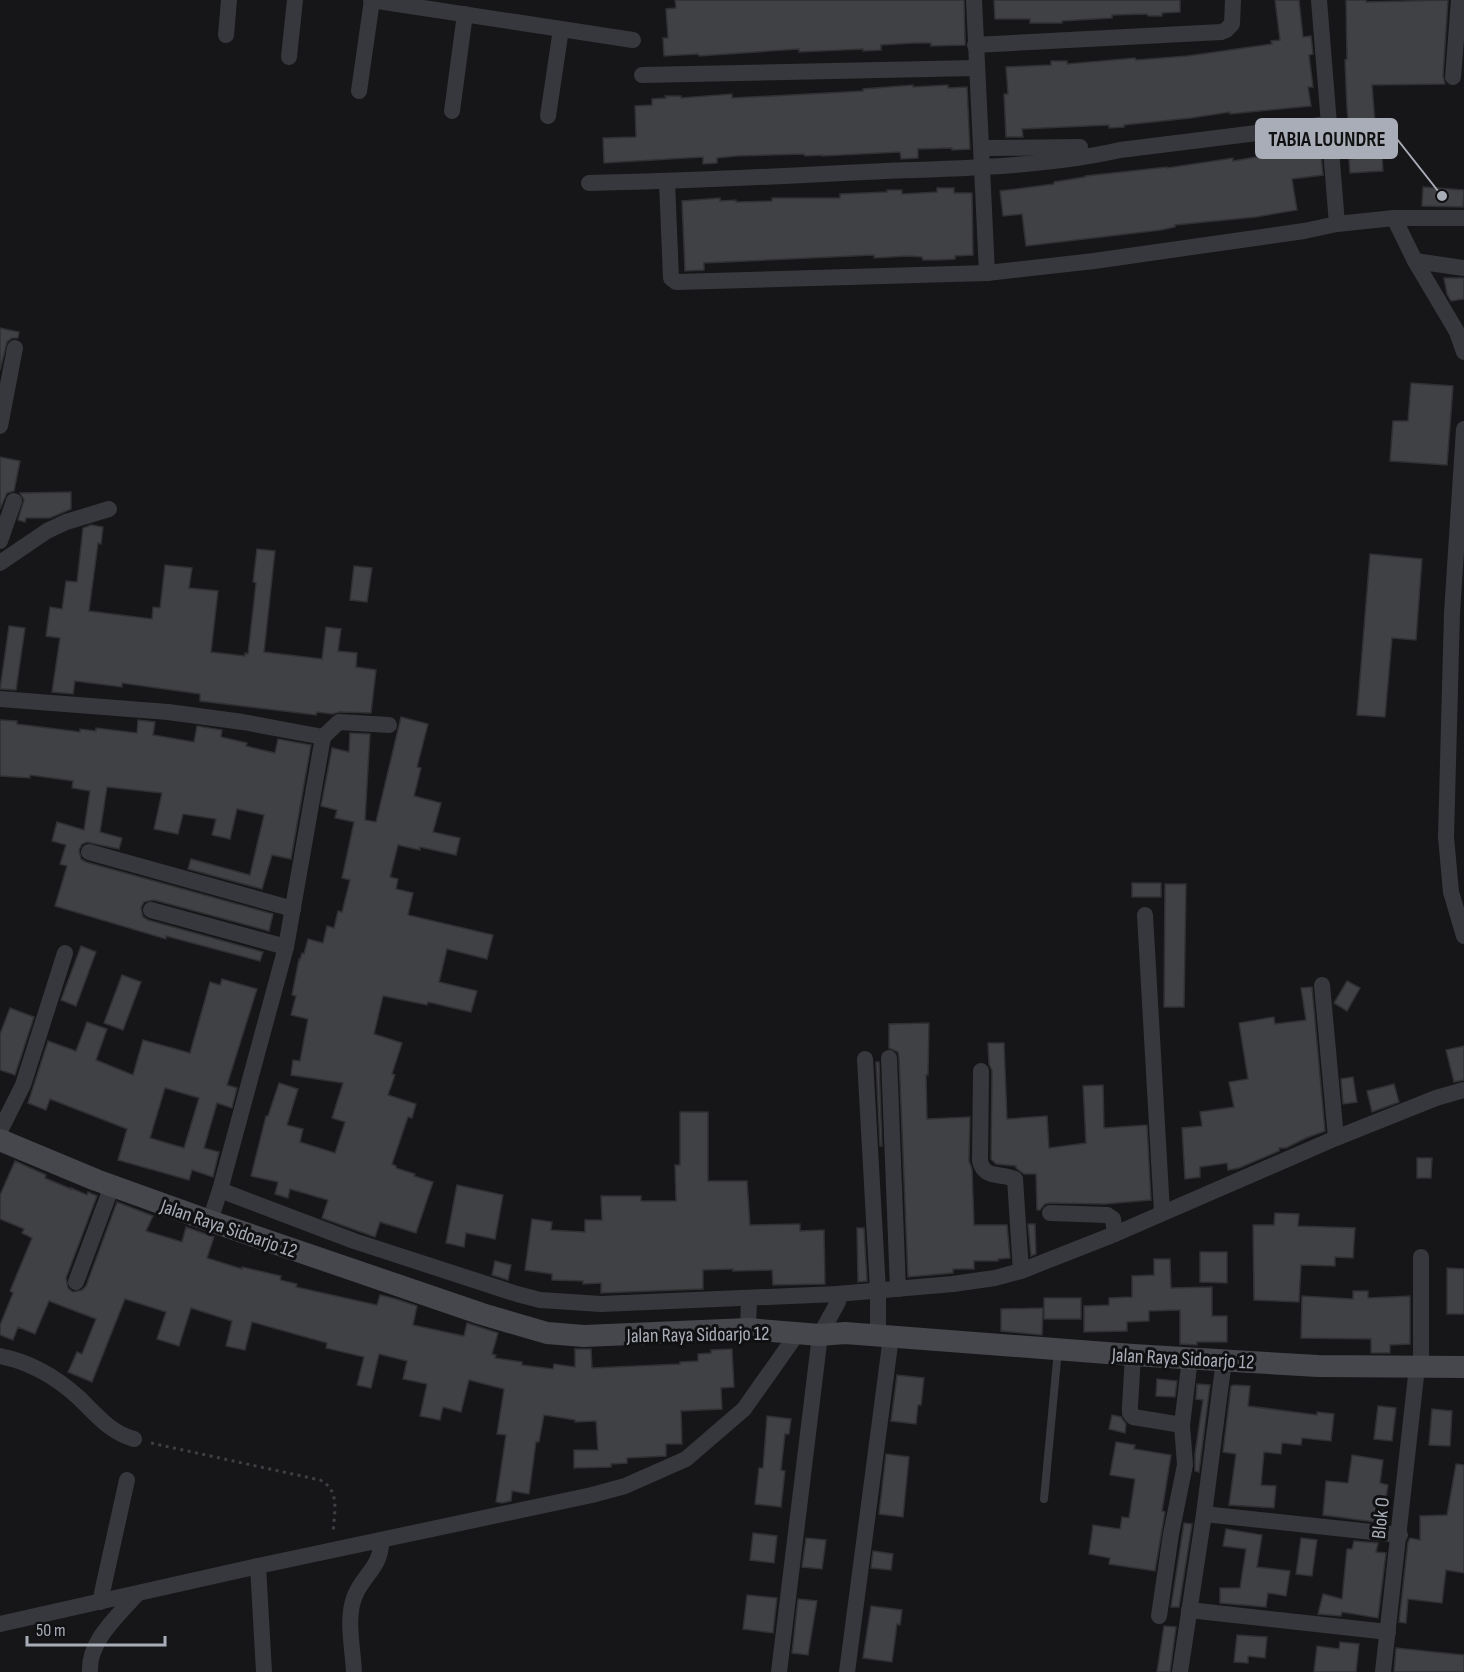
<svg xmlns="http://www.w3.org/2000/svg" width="1464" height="1672" font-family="'Sofia Sans Condensed',sans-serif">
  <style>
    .building { fill: #404145; stroke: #303034; stroke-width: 1.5; fill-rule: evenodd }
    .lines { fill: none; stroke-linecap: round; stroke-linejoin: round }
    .path { stroke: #3d3f44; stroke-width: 3; stroke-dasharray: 3 4.5; stroke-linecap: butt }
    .service { stroke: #37383d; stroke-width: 8 }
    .minor { stroke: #37383d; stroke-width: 16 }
    .secondary { stroke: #45474d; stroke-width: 22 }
    .labels { text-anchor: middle; stroke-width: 6; stroke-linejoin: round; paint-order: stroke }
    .street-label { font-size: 20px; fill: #a8adb8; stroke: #111113 }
    .leader { fill: none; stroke: #a8adb8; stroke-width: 2 }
    .callout-dot { fill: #a8adb8; stroke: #111113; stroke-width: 2 }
    .callout { fill: #a8adb8; stroke: #a8adb8; stroke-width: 2 }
    .callout-label { font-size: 21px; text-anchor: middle; font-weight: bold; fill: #111 }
  </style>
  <rect width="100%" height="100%" fill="#161618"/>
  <!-- building -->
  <g class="building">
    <polygon points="675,0 964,0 965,41 965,45 931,46 931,43 914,43 881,45 881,50 863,51 863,49 799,52 799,49 699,56 698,54 664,56 663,38 668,38 666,9 676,8"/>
    <polygon points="994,0 1180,0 1180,12 1162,13 1162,16 1148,16 1147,14 1112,15 1112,18 1062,21 1062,23 1030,23 1030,19 995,19"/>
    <polygon points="1275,0 1299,0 1303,37 1311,36 1313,54 1309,55 1313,87 1308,87 1311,106 1230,114 1230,112 1191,118 1124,125 1124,127 1109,128 1109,125 1022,129 1023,137 1006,137 1004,94 1008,94 1006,67 1051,65 1051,61 1067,61 1067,64 1135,58 1136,60 1187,56 1272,44 1271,41 1280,40"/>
    <polygon points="1346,0 1366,0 1366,2 1448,0 1443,76 1445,84 1372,85 1375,123 1378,139 1381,139 1383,171 1350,173 1349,159 1352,159 1347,109 1345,60 1347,59"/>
    <polygon points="913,85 913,87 948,85 948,88 967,87 970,149 952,150 952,148 918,149 918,158 901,159 900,152 822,156 822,155 805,156 804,154 736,156 717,158 717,163 703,164 703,157 604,163 603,138 636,137 635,106 652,105 652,99 666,98 665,96 681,96 681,98 732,94 732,98 863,91 863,89"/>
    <polygon points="1320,146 1323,175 1292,179 1297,210 1256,217 1175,225 1175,227 1161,230 1026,246 1022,214 1003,216 1000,191 1054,184 1054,182 1085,177 1085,176 1167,167 1167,168 1233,158 1233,161"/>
    <polygon points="1423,187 1464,190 1463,207 1422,206"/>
    <polygon points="937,188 954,188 954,193 972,193 973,255 955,256 955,259 938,260 923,260 922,257 908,256 874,258 874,255 704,263 704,270 685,271 682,201 720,198 720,201 736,200 736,202 772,201 772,198 840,198 840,194 887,192 887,190 902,190 902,194 937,192"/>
    <polygon points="1444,278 1464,278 1464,299 1451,301 1447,294"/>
    <polygon points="0,328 19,332 18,338 12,338 7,342 0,370"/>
    <polygon points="1411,383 1453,386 1447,465 1390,461 1393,421 1408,421"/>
    <polygon points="0,457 20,461 14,491 7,493 0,509"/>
    <polygon points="71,492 71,509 50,518 26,518 25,522 18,520 24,500 20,493"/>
    <polygon points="91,525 103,527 101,544 98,543 89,611 152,619 153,607 160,608 165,565 192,568 189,588 218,591 211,652 245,656 245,653 248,654 256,583 253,582 257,549 275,551 264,652 322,659 326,627 341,629 338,651 357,653 356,667 376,670 371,713 340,712 332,714 317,712 316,715 200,701 200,694 122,683 122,687 75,681 73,694 52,692 60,638 46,636 50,607 62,609 66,581 77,582 83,528"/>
    <polygon points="1370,554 1422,559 1416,640 1392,638 1385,717 1357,715"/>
    <polygon points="354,566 372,568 367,602 350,600"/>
    <polygon points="9,626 25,628 16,690 0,689"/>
    <polygon points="401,717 428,724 417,767 421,768 414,796 441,803 433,832 460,838 456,855 420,847 420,850 398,845 390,877 398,879 396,889 413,893 408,915 493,935 487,959 447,949 439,982 477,991 471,1012 428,1002 427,1005 383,996 374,1034 402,1043 392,1074 395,1075 388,1095 416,1104 412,1118 408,1117 392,1164 396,1166 396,1168 415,1174 414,1176 433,1182 416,1233 380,1222 375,1237 322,1218 328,1200 290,1189 288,1198 275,1194 278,1182 251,1176 266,1116 268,1116 279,1083 298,1089 287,1125 303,1129 300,1142 335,1153 345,1122 332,1118 343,1083 291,1075 293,1060 300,1061 308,1019 291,1015 296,996 292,995 299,959 300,960 302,953 304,954 308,939 323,943 327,926 334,928 338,911 342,912 350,880 342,878 354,822 335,818 337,810 321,806 332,748 349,752 350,733 370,734 365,820 376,822"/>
    <polygon points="0,720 17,721 17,724 80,732 80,729 96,731 96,728 137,733 138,720 155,722 153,735 194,742 197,726 222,730 221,737 247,743 246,746 275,753 278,739 311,745 291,859 272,855 262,889 188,869 191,859 250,875 264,815 237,809 230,839 212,835 216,819 183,814 178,834 154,829 162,793 107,787 100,832 122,838 119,849 87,842 82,844 79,850 81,859 86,862 273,914 269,931 154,900 144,902 141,908 143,917 148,920 263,952 260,961 166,936 166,939 55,906 67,866 60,864 66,845 52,841 57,822 84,830 90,791 72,788 73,781 30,775 30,778 0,776"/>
    <rect x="1132" y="883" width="29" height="14"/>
    <polygon points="1165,884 1186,884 1184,1007 1164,1007"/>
    <polygon points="81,946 96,952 76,1006 61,1000"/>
    <polygon points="122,975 141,982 123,1030 104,1023"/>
    <path d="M222 979 257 989 227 1085 237 1088 232 1108 217 1103 204 1148 219 1152 213 1177 192 1170 189 1180 118 1160 127 1129 50 1099 46 1110 28 1103 48 1041 76 1051 87 1022 107 1029 96 1060 133 1075 143 1040 190 1053 210 982 220 985ZM165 1088 199 1098 184 1148 150 1138Z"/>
    <polygon points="1347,981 1360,988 1347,1011 1334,1003"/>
    <polygon points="1312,987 1325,1131 1306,1138 1286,1148 1279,1148 1279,1151 1239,1168 1228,1170 1227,1163 1200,1167 1200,1177 1185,1179 1182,1128 1202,1126 1200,1112 1234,1107 1229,1082 1248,1079 1239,1023 1274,1017 1275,1024 1306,1020 1301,988"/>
    <polygon points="10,1008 34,1017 15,1075 0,1070 0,1034"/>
    <polygon points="929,1023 928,1075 926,1075 927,1119 970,1117 969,1161 972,1169 974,1225 1007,1225 1010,1258 998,1259 998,1261 974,1261 974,1269 953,1269 953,1273 908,1277 899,1058 898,1052 889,1048 889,1024"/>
    <polygon points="988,1043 1004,1043 1007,1119 1047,1116 1049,1148 1086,1143 1083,1086 1103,1085 1104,1128 1147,1125 1151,1200 1104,1204 1050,1203 1045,1204 1040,1210 1037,1210 1036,1174 1024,1174 1016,1168 1016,1166 996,1164 991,1159 992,1071 989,1064"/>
    <polygon points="1464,1046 1464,1080 1454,1082 1446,1050"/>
    <polygon points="876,1062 879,1062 882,1146 880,1146"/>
    <polygon points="1353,1077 1357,1102 1343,1104 1341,1079"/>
    <polygon points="1394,1084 1399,1102 1372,1112 1367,1091"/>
    <polygon points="680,1112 708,1112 708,1181 747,1181 750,1225 800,1224 800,1231 824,1230 825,1284 773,1285 772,1270 733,1271 733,1269 703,1270 703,1289 601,1293 601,1283 583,1284 583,1281 552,1280 552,1274 525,1270 532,1219 552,1222 551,1230 585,1232 585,1220 602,1220 601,1196 641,1196 641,1201 676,1201 675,1165 680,1165"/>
    <polygon points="1417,1158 1432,1158 1431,1178 1417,1178"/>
    <polygon points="15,1161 46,1175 45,1178 71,1189 71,1188 87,1195 88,1192 97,1196 66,1278 68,1288 73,1292 82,1290 86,1286 117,1202 153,1216 146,1231 182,1242 186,1227 214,1237 207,1258 242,1269 242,1267 281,1276 280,1280 297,1284 296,1287 363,1302 377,1305 380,1295 396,1299 417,1306 413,1325 464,1336 467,1323 498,1333 492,1354 496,1355 495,1358 522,1362 522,1365 553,1369 554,1364 575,1367 575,1349 591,1349 592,1368 680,1364 680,1362 698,1361 698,1354 711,1353 711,1350 732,1349 734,1387 721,1388 722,1409 681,1411 682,1444 666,1444 666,1456 627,1458 627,1463 611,1464 611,1467 574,1468 574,1450 598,1450 596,1421 575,1422 575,1420 544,1415 539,1442 536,1442 529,1494 512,1491 511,1501 502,1503 496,1502 506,1435 497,1434 504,1389 469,1380 461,1412 443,1407 440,1420 420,1416 427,1384 403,1379 407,1361 379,1354 371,1388 357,1385 364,1357 326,1348 327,1343 252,1322 245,1350 226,1346 232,1321 191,1308 179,1346 157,1339 166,1312 125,1299 92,1382 68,1372 77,1352 82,1354 96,1319 49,1301 35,1334 18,1327 13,1340 0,1335 0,1325 13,1293 10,1291 32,1238 22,1233 24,1229 0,1219 0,1195"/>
    <polygon points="457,1185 503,1195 495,1239 466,1233 464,1247 446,1243"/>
    <polygon points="1275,1213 1299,1214 1298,1226 1355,1228 1353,1258 1335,1257 1335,1266 1301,1265 1299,1302 1254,1300 1253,1225 1274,1225"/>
    <polygon points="1028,1224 1035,1224 1036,1254 1031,1256"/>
    <polygon points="857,1228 864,1228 867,1281 858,1282"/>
    <polygon points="1200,1252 1227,1252 1227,1283 1200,1282"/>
    <polygon points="1154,1259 1170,1259 1171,1288 1212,1287 1212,1316 1227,1316 1227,1342 1197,1342 1197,1345 1180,1344 1180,1310 1149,1311 1149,1321 1127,1322 1127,1331 1084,1332 1084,1306 1109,1305 1109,1298 1132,1297 1132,1276 1154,1275"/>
    <polygon points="495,1261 511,1265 508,1280 492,1275"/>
    <polygon points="1447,1268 1464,1269 1464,1314 1447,1314"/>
    <polygon points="1353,1291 1368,1291 1368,1298 1410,1296 1410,1344 1390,1345 1390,1353 1371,1353 1371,1339 1301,1338 1302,1296 1353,1299"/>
    <rect x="1044" y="1298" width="37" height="21"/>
    <polygon points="1043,1308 1042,1335 1001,1331 1001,1309"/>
    <polygon points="897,1375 924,1378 921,1405 918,1405 916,1424 891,1421"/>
    <polygon points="1157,1379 1177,1381 1175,1397 1156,1396"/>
    <polygon points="1197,1384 1210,1385 1199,1472 1195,1471 1195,1454 1203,1400 1196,1399"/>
    <polygon points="1234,1385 1250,1386 1248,1406 1317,1415 1317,1412 1334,1414 1331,1441 1302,1438 1301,1445 1282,1443 1281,1454 1264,1452 1261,1485 1276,1486 1274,1508 1229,1505 1236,1454 1223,1452 1231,1386"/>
    <polygon points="1378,1406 1396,1408 1392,1441 1374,1439"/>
    <polygon points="1432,1409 1452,1411 1450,1446 1429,1445"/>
    <polygon points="1112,1415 1121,1417 1126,1424 1125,1433 1109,1429"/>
    <polygon points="767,1416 791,1419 789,1434 785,1434 781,1470 785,1471 781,1507 755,1504 759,1468 763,1468"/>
    <polygon points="1116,1442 1135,1445 1134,1449 1171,1455 1162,1511 1165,1512 1155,1571 1109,1564 1110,1558 1089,1554 1093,1525 1120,1529 1122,1517 1129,1518 1135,1479 1110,1475"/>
    <polygon points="886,1454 909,1457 903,1517 879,1514"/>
    <polygon points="1352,1455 1383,1460 1380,1483 1388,1485 1382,1523 1323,1515 1326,1481 1348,1483"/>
    <polygon points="1456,1464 1464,1465 1464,1573 1446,1570 1442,1603 1408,1599 1406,1623 1399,1622 1408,1542 1410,1538 1420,1540 1420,1516 1447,1515"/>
    <polygon points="1184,1523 1192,1524 1179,1607 1171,1607"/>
    <polygon points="1226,1529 1262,1535 1257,1567 1290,1571 1286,1596 1268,1593 1266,1607 1220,1603 1220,1588 1240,1588 1246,1549 1223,1546"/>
    <polygon points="753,1533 777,1536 774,1563 750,1560"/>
    <polygon points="806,1538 826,1540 822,1569 802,1567"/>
    <polygon points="1301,1538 1317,1540 1312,1576 1296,1574"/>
    <polygon points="1354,1541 1378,1543 1376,1552 1386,1553 1378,1618 1342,1612 1341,1616 1318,1614 1323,1594 1342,1599 1347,1549 1352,1549"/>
    <polygon points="873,1551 893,1554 891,1570 871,1568"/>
    <polygon points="747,1595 777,1598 773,1633 743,1629"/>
    <polygon points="798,1599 817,1601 808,1655 792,1653"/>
    <polygon points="871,1606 902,1610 900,1625 897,1624 892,1662 863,1658"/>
    <polygon points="1164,1626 1176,1627 1170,1672 1157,1672"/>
    <polygon points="1237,1635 1267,1637 1265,1658 1248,1656 1248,1663 1234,1662"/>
    <polygon points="1340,1642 1359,1644 1356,1672 1314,1672 1317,1646 1339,1649"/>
    <polygon points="1396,1648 1464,1655 1464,1672 1394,1672"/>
  </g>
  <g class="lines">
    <!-- path -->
    <path class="path" d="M151 1443 320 1480C341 1490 334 1514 333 1533"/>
    <!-- service -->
    <polyline class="service" points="1044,1499 1058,1350"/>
    <!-- minor -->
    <g class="minor">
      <polyline points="371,0 633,40"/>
      <polyline points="974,0 987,273"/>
      <polyline points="1319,0 1337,224"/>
      <polyline points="226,35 229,0"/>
      <polyline points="975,45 1221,32 1226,30 1232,24 1233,0"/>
      <polyline points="289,57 295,0"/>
      <polyline points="642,75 976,68"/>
      <polyline points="1453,77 1459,0"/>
      <polyline points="359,91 372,0"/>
      <polyline points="452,111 465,14"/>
      <polyline points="548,116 561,29"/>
      <polyline points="982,148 1080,147"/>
      <polyline points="667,182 671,278 676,282 987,273 1094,261 1304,231 1337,224 1394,218 1415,261 1457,332 1464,352"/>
      <path d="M589 183C688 181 786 176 885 171 961 168 1045 167 1120 150L1329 124"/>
      <polyline points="1394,218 1464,218"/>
      <polyline points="1415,261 1464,268"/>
      <polyline points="0,426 15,348"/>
      <polyline points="1464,429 1452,613 1446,837 1451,892 1464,936"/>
      <polyline points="0,541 14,501"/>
      <polyline points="0,563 47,531 66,522 109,509"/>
      <polyline points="0,699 168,712 243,722 323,737 286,947 220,1190 210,1221"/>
      <polyline points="323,737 339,722 389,725"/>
      <polyline points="89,852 293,909"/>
      <polyline points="151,910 286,947"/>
      <polyline points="1145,915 1162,1212"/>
      <polyline points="1322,985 1336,1138"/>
      <polyline points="889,1058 898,1289"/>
      <polyline points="865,1059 878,1291 878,1336"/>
      <path d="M981 1071 980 1161C984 1179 1001 1173 1015 1179L1021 1271"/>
      <polyline points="0,1131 23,1085 65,953"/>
      <polyline points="220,1190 354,1241 517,1294 540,1300 601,1304 837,1294 953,1284 995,1278 1021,1271 1115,1234 1336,1138 1436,1098 1464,1090"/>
      <polyline points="1050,1213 1107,1215 1113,1219 1115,1234"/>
      <polyline points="76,1282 112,1186"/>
      <polyline points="748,1329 749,1298"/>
      <polyline points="1133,1355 1130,1406 1130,1413 1133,1417 1182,1425"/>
      <path d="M0 1356C31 1362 55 1376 78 1397 96 1414 109 1432 134 1439"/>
      <polyline points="1421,1367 1421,1257"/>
      <polyline points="1204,1514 1400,1535"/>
      <polyline points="258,1566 264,1672"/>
      <polyline points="100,1602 127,1480"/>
      <polyline points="1189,1610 1388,1632"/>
      <polyline points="1159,1616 1171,1534 1185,1465 1182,1425 1190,1358"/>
      <polyline points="0,1624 258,1566 592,1495 625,1486 686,1459 744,1409 797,1334"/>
      <path d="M90 1672C88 1641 118 1616 137 1594"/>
      <path d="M354 1672C353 1649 346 1620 354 1598 362 1575 382 1568 381 1540"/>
      <polyline points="779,1672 820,1335 838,1302 837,1294"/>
      <polyline points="847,1672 891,1337"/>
      <polyline points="1180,1672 1204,1514 1224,1360"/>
      <polyline points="1383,1672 1417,1367"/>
    </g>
    <!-- secondary -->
    <polyline class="secondary" points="0,1140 96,1180 210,1221 482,1314 547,1333 584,1336 748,1329 820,1335 845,1333 1133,1355 1318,1366 1464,1367"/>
  </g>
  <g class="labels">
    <!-- street labels -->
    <g class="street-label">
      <text transform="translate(229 1228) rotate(19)" y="7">Jalan Raya Sidoarjo 12</text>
      <text transform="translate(698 1334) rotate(-1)" y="7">Jalan Raya Sidoarjo 12</text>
      <text transform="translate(1183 1358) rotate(3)" y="7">Jalan Raya Sidoarjo 12</text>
      <text transform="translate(1380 1518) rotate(-84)" y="7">Blok O</text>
    </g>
  </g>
  <!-- callouts -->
  <path class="leader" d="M1442 196L1397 139"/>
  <circle class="callout-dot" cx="1442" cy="196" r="6"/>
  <rect class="callout" x="1256" y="119" width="141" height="39" rx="6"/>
  <g class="callout-label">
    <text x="1327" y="146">TABIA LOUNDRE</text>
  </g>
  <!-- scale -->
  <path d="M27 1636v9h138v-9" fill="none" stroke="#a8adb8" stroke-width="3"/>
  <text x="36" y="1636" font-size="18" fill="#a8adb8" stroke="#111113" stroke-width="4.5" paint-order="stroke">50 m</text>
</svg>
